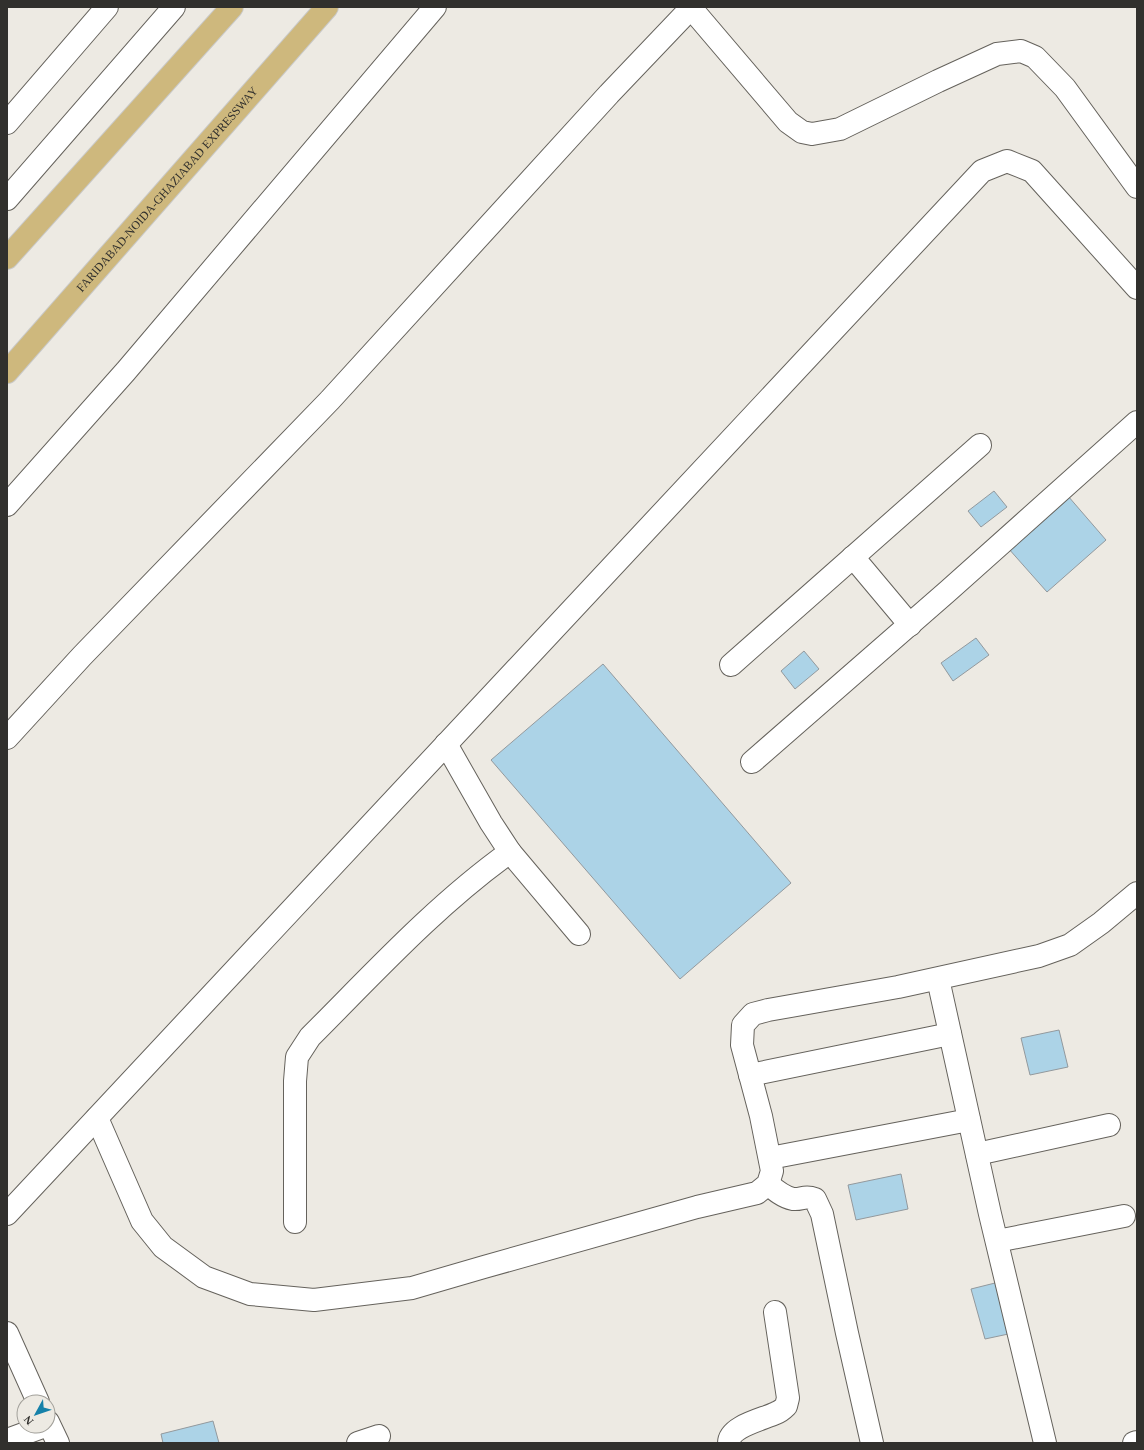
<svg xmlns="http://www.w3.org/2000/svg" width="1144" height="1450" font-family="'Times New Roman',serif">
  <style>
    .building { fill: #acd3e7; stroke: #93999d }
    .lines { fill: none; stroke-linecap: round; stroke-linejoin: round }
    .minor-casing { stroke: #65625c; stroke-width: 24 }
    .major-casing { stroke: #c9c9c8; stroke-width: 24 }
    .minor { stroke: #fff; stroke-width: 22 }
    .major { stroke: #ceb87d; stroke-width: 22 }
    .labels { text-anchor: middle; stroke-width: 3; stroke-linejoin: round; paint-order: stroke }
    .street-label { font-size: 12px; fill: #31302d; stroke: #edeae3 }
  </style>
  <rect width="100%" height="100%" fill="#edeae3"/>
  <!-- building -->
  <g class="building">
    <polygon points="994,491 1007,507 981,527 968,511"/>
    <polygon points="1068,496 1106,540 1047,592 1008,548"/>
    <polygon points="976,638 989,655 953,681 941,663"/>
    <polygon points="804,651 819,669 795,689 781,671"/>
    <polygon points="603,664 791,883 680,979 491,760"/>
    <polygon points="1059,1030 1068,1067 1030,1075 1021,1038"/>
    <polygon points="901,1174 908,1209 856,1220 848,1185"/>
    <polygon points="999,1282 1013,1333 985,1339 971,1289"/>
    <polygon points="213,1421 219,1443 163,1443 161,1434"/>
  </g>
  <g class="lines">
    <!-- minor casing -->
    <g class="minor-casing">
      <g id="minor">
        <polyline points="691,8 788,122 802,132 812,134 840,129 938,81 997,54 1021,51 1035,57 1065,88 1137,187"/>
        <polyline points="7,123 107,7"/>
        <polyline points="7,199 174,7"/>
        <polyline points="7,505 126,371 435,7"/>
        <polyline points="853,557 910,625"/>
        <polyline points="731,665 980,445"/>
        <polyline points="7,738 82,656 330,400 609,94 692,7"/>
        <polyline points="446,744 491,823 510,852 579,934"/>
        <polyline points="752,762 948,591 1137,422"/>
        <polyline points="938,979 990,1214 1045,1443"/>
        <polyline points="750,1075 950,1034"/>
        <polyline points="97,1118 142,1221 163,1247 204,1277 250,1294 314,1300 412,1288 484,1267 697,1207 757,1193 768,1184 772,1171 761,1116 742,1045 743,1025 753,1014 768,1010 898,987 1039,956 1070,945 1101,923 1137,893"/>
        <polyline points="977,1154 1109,1125"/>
        <polyline points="770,1158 969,1120"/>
        <path d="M768 1184C775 1190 783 1197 793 1199 802 1200 804 1195 815 1199L822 1214 847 1333 872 1443"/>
        <polyline points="7,1214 982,171 1007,161 1032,171 1137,288"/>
        <path d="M295 1222V1081L297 1057 310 1037C374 973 436 905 510 852"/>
        <polyline points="997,1241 1124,1216"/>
        <polyline points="7,1333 38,1402"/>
        <polyline points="48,1422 58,1443"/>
        <polyline points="7,1440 45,1426"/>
        <polyline points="358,1443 379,1436"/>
        <path d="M729 1443C729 1426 764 1419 776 1413 779 1412 783 1409 786 1406L788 1398 775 1312"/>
        <polyline points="1134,1443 1137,1442"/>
      </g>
    </g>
    <!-- major casing -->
    <g class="major-casing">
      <g id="major">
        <polyline points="7,258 232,7"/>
        <path id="s1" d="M7 372 327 7"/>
      </g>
    </g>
    <!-- minor -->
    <use href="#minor" class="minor"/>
    <!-- major -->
    <use href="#major" class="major"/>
  </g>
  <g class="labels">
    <!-- street labels -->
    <g class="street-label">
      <text dy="4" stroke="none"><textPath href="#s1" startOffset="243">FARIDABAD-NOIDA-GHAZIABAD EXPRESSWAY</textPath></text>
    </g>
  </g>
  <!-- border -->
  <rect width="1144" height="1450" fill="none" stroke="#31302d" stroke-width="16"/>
  <!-- north arrow -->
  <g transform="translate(36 1414) rotate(230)"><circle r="19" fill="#edeae3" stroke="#a2a09a"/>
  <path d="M0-3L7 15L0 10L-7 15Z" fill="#1581a9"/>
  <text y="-6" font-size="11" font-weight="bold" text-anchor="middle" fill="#31302d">N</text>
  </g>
</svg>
